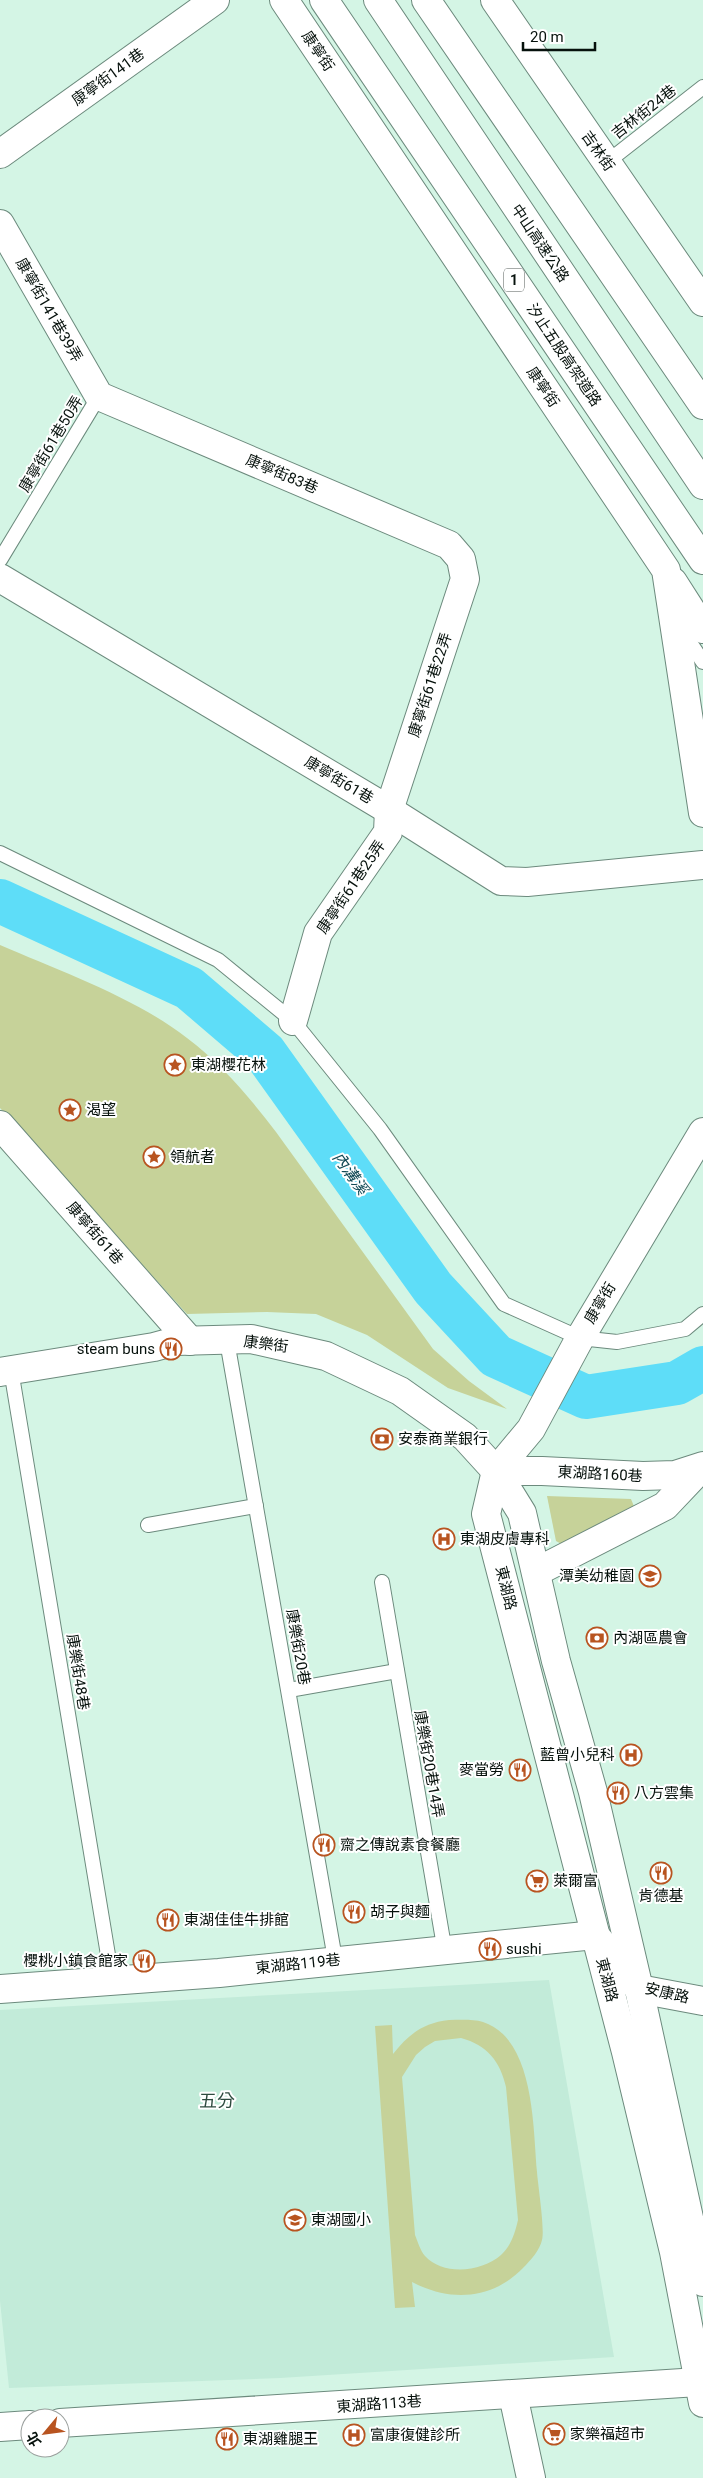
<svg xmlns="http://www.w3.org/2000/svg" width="703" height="2478" font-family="Roboto,'Noto Sans TC',sans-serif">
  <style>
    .built { fill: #c2ebd9 }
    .green { fill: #c6d299; fill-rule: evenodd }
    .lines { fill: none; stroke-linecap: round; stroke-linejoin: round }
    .river { stroke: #5eddf8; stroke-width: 44 }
    .service-casing { stroke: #6c8a7d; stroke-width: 16 }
    .minor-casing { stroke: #6c8a7d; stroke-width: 30 }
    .tertiary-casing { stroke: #6c8a7d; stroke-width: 30 }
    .motorway-casing { stroke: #6c8a7d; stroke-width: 30 }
    .service { stroke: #fff; stroke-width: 14 }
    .minor { stroke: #fff; stroke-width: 28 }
    .tertiary { stroke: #fff; stroke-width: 28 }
    .motorway { stroke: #fff; stroke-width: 28 }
    .labels { text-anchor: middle; stroke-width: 4; stroke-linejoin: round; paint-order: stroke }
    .shield { fill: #fff; stroke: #515855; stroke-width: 1 }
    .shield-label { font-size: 14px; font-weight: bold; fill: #06110c }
    .street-label { font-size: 15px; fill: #06110c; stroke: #fff }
    .poi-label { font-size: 15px; fill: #06110c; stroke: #fff; text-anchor: start }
    .water-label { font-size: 16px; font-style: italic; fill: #124a56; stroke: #fff }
    .quarter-label { font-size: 18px; fill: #2e4b3f; stroke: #fff }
  </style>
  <rect width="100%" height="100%" fill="#d4f5e5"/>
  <!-- built -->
  <polygon class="built" points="549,1980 614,2357 280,2378 9,2388 0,2301 0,2010"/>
  <!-- green -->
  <g class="green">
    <path d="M0 945C60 971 136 998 187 1038 222 1064 250 1098 276 1132L433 1349 469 1381 507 1409 448 1388 367 1335 316 1314 267 1312 187 1314 0 1108Z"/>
    <polygon points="547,1496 631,1499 635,1509 567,1547 556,1541"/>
    <path d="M449 2020C460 2020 473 2019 483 2022 535 2039 533 2128 537 2172 538 2186 545 2229 542 2240 540 2250 530 2261 523 2268 492 2300 450 2302 412 2282L415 2307 395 2308 375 2026 392 2025 393 2054C409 2034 423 2023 449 2020ZM461 2038C487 2045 500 2061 506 2087L518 2220C515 2233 511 2246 501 2255 482 2272 443 2276 425 2256 420 2250 418 2242 415 2235L402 2077 416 2055 425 2047 435 2041Z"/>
  </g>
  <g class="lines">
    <!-- river -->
    <polyline class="river" points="0,901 189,988 265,1053 433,1288 496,1356 586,1397 677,1383 703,1368"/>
    <!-- service casing -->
    <g class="service-casing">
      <g id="service">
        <polyline points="606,163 703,87"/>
        <polyline points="0,560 99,396"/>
        <polyline points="681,629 703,662"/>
        <polyline points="0,853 218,960 293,1021 380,1129 504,1304 580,1338 617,1342 685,1329 703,1314"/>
        <polyline points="227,1341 335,1959"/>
        <polyline points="11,1370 112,1979"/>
        <polyline points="148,1525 256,1506"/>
        <polyline points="382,1582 445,1952"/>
        <polyline points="289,1690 397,1671"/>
      </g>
    </g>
    <!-- minor casing -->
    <g class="minor-casing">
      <g id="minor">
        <polyline points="495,0 703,302"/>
        <polyline points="0,154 215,0"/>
        <polyline points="0,224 99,396 449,545 461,559 465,579 389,810 388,832 318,933 293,1021"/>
        <polyline points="0,578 389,810 501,881 527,882 703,865"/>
        <polyline points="0,1125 190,1341"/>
        <polyline points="496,1471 542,1471 643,1476 675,1475 703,1466"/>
        <polyline points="536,1572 665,1506 702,1467"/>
        <polyline points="0,1989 219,1973 595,1935 639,1989 703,2001"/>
        <polyline points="513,2395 531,2478"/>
        <polyline points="60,2423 698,2382"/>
        <polyline points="0,2427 30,2425"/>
      </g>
    </g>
    <!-- tertiary casing -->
    <g class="tertiary-casing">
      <g id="tertiary">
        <polyline points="284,0 666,570 703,813"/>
        <polyline points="673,582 703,629"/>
        <polyline points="703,1132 580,1338 531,1429 496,1471 486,1514 626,2052 674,2252 703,2403"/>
        <polyline points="0,1372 154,1347 176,1341 251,1339 326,1356 400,1391 465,1437 496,1471 522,1513 556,1661 593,1792 639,1989 703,2282"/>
      </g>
    </g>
    <!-- motorway casing -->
    <g class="motorway-casing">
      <g id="motorway">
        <polyline points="324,0 703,560"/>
        <polyline points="378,0 703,485"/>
        <polyline points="426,0 703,405"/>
      </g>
    </g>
    <!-- service -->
    <use href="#service" class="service"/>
    <!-- minor -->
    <use href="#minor" class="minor"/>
    <!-- tertiary -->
    <use href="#tertiary" class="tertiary"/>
    <!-- motorway -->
    <use href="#motorway" class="motorway"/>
  </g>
  <!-- icons -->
  <defs>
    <g id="sight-ring" transform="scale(1.125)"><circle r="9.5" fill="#fff" stroke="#b85420" stroke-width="1.5"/><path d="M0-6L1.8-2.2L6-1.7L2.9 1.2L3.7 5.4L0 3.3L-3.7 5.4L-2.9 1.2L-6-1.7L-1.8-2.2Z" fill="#b85420"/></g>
    <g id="restaurant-ring" transform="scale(1.125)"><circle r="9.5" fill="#fff" stroke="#b85420" stroke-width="1.5"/><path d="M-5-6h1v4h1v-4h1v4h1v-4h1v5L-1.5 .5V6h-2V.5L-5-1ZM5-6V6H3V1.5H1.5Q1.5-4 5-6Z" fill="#b85420"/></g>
    <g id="bank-ring" transform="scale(1.125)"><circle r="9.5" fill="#fff" stroke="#b85420" stroke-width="1.5"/><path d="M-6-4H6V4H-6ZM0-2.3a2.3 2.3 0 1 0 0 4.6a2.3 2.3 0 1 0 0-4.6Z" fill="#b85420"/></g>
    <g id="hospital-ring" transform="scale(1.125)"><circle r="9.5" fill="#fff" stroke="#b85420" stroke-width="1.5"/><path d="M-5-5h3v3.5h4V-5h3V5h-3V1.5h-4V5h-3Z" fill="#b85420"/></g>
    <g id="school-ring" transform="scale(1.125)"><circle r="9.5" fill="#fff" stroke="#b85420" stroke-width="1.5"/><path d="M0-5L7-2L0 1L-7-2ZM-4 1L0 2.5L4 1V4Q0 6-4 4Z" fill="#b85420"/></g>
    <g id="supermarket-ring" transform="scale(1.125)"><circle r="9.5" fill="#fff" stroke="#b85420" stroke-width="1.5"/><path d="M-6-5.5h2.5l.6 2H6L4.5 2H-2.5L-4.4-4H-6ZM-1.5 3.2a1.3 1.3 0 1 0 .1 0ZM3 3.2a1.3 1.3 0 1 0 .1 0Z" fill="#b85420"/></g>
  </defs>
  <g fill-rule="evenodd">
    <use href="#sight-ring" x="175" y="1065"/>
    <use href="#sight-ring" x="70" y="1110"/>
    <use href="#sight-ring" x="154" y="1157"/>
    <use href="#restaurant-ring" x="171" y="1349"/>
    <use href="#bank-ring" x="382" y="1439"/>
    <use href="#hospital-ring" x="444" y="1539"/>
    <use href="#school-ring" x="650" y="1576"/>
    <use href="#bank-ring" x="597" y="1638"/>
    <use href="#hospital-ring" x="631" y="1755"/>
    <use href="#restaurant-ring" x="520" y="1770"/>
    <use href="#restaurant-ring" x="618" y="1793"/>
    <use href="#restaurant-ring" x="324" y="1845"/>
    <use href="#restaurant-ring" x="661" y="1873"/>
    <use href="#supermarket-ring" x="537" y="1881"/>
    <use href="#restaurant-ring" x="354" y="1912"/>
    <use href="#restaurant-ring" x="168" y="1920"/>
    <use href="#restaurant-ring" x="490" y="1949"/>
    <use href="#restaurant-ring" x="144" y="1961"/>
    <use href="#school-ring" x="295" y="2220"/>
    <use href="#supermarket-ring" x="554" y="2434"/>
    <use href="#hospital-ring" x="354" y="2435"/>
    <use href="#restaurant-ring" x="227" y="2439"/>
  </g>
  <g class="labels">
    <!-- shield labels -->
    <rect class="shield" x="504" y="268.5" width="20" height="23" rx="4"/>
    <g class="shield-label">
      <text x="514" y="285">1</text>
    </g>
    <!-- street labels -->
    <g class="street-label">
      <text transform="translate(318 51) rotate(56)" y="5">康寧街</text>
      <text transform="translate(108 77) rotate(-36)" y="5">康寧街141巷</text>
      <text transform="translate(644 112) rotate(-38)" y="5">吉林街24巷</text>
      <text transform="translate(598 151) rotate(55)" y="5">吉林街</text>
      <text transform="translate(540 243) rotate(56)" y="5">中山高速公路</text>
      <text transform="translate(49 310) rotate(60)" y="5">康寧街141巷39弄</text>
      <text transform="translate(564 355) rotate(56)" y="5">汐止五股高架道路</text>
      <text transform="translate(543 387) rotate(56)" y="5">康寧街</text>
      <text transform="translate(51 444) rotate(-59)" y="5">康寧街61巷50弄</text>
      <text transform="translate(282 474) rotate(23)" y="5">康寧街83巷</text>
      <text transform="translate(430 685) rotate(-72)" y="5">康寧街61巷22弄</text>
      <text transform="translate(339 780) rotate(31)" y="5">康寧街61巷</text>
      <text transform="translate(351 887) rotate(-56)" y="5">康寧街61巷25弄</text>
      <text transform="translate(95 1233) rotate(49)" y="5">康寧街61巷</text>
      <text transform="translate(600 1303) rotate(-59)" y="5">康寧街</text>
      <text transform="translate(266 1344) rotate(7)" y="5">康樂街</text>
      <text transform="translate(600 1474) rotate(3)" y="5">東湖路160巷</text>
      <text transform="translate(506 1588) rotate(76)" y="5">東湖路</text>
      <text transform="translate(298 1647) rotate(80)" y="5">康樂街20巷</text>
      <text transform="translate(78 1672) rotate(81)" y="5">康樂街48巷</text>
      <text transform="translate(429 1764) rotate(80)" y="5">康樂街20巷14弄</text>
      <text transform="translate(298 1964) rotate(-6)" y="5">東湖路119巷</text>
      <text transform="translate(607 1980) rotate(75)" y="5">東湖路</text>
      <text transform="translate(667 1993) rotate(13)" y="5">安康路</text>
      <text transform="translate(379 2404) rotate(-4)" y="5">東湖路113巷</text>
    </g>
    <!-- poi labels -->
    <g class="poi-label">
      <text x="191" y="1070">東湖櫻花林</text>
      <text x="86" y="1115">渴望</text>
      <text x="170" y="1162">領航者</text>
      <text x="155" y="1354" text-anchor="end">steam buns</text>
      <text x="398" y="1444">安泰商業銀行</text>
      <text x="460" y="1544">東湖皮膚專科</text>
      <text x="634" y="1581" text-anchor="end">潭美幼稚園</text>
      <text x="613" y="1643">內湖區農會</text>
      <text x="615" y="1760" text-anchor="end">藍曾小兒科</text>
      <text x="504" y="1775" text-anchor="end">麥當勞</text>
      <text x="634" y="1798">八方雲集</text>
      <text x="340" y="1850">齋之傳說素食餐廳</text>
      <text x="553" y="1886">萊爾富</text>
      <text x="661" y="1901" text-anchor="middle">肯德基</text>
      <text x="370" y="1917">胡子與麵</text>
      <text x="184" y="1925">東湖佳佳牛排館</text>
      <text x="506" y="1954">sushi</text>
      <text x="128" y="1966" text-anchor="end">櫻桃小鎮食館家</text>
      <text x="311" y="2225">東湖國小</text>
      <text x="570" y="2439">家樂福超市</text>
      <text x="370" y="2440">富康復健診所</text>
      <text x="243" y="2444">東湖雞腿王</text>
    </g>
    <!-- water labels -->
    <g class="water-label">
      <text transform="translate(351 1173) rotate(54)" y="6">內溝溪</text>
    </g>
    <!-- quarter labels -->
    <g class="quarter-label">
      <text x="217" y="2107">五分</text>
    </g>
  </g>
  <!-- north arrow -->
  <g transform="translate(45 2433) rotate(241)"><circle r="24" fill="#ffffff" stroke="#9ba09e"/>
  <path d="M0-4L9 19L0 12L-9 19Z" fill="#b85420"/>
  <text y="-8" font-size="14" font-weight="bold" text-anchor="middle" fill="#06110c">北</text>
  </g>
  <!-- scale -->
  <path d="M523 42v8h72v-8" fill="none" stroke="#06110c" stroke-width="2.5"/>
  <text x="530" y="42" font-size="15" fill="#06110c" stroke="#ffffff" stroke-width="4" paint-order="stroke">20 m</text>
</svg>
